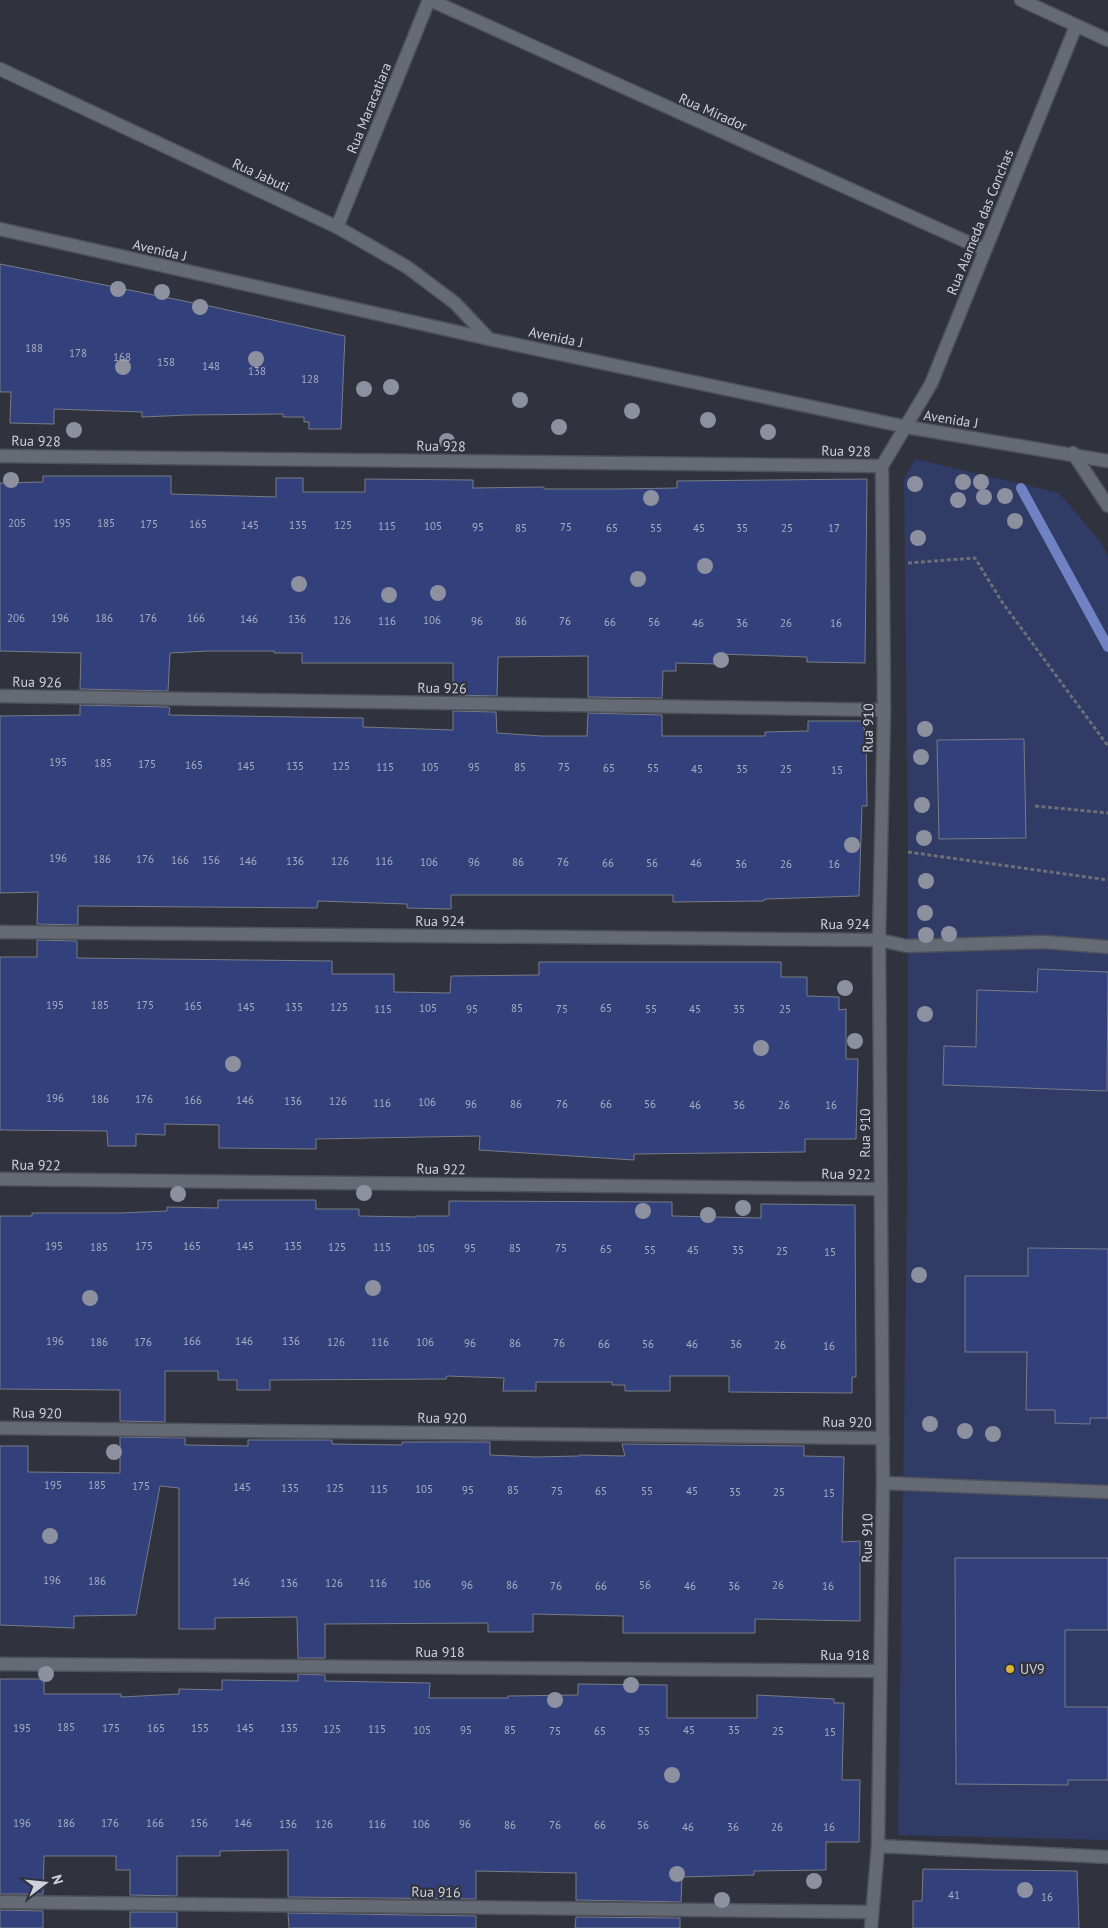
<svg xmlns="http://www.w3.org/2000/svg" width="1108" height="1928" font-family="'PT Sans',sans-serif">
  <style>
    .green { fill: #303b66 }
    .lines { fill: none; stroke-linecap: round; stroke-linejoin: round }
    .stream { stroke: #7082c3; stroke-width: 10 }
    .building { fill: #32407b; stroke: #787b87 }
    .minor-casing { stroke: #4f525a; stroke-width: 15 }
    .path { stroke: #6c6f78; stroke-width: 3; stroke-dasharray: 4 2.5; stroke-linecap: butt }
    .minor { stroke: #666a75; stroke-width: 12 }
    .tree { fill: #8c909f }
    .poi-dot { fill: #d9b334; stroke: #30333d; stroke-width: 2 }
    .labels { text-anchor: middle; stroke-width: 4.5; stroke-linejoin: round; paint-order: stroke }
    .number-label { font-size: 11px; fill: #a8adc1 }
    .street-label { font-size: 14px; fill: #cfd1d8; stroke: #30333d }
    .poi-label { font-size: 14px; fill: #cfd1d8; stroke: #30333d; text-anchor: start }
  </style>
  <rect width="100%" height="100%" fill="#30333d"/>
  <!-- green -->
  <polygon class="green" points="915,459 1059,493 1099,540 1108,556 1108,1840 898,1835 907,1215 908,852 904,479"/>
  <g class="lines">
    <!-- stream -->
    <polyline class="stream" points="1021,488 1108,647"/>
  </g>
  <!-- building -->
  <g class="building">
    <polygon points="0,264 214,307 345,336 341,429 309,429 309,422 304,422 304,417 283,417 283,414 188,415 142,417 142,412 54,409 54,424 10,423 11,392 0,392"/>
    <polygon points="43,476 171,476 171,494 276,497 276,478 303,478 303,492 365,492 365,479 473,480 473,488 544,487 544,489 619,489 677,488 677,481 867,479 865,663 807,662 807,657 720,654 720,664 676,663 676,671 663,671 662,698 588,697 588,656 498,657 497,696 453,695 453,663 302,663 302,653 274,653 274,651 208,651 170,653 168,691 80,689 81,653 0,651 0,483 43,482"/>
    <polygon points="80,705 167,707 170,708 169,715 363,718 363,727 453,730 453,711 496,712 497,733 542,736 587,736 588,713 662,715 662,736 765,736 765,732 808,731 808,721 861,721 866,733 867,806 862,806 859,896 765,899 764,901 673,902 673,895 451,895 451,909 407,908 407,904 318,901 317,908 78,906 78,925 37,924 38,892 0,893 0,716 80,715"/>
    <polygon points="1024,739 1026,838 939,839 937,740"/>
    <polygon points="37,940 77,941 77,958 332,961 332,974 394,974 394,992 450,993 451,976 539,975 539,962 781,962 781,977 807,977 807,996 839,997 839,1010 846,1009 846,1059 858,1059 856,1139 805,1139 805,1152 634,1154 634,1160 479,1150 480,1136 316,1139 316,1149 219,1148 219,1125 165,1124 165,1135 136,1134 136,1146 108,1146 107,1131 0,1130 0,957 37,957"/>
    <polygon points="1038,969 1108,972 1107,1091 943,1085 944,1046 976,1047 977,990 1037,992"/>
    <polygon points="218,1200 315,1200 316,1201 316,1209 359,1209 359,1216 416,1217 416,1216 449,1216 449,1201 672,1202 672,1216 761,1218 761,1204 855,1205 856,1377 852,1377 852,1393 729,1392 729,1376 670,1376 670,1391 625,1391 625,1385 612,1385 612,1382 536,1382 536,1391 503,1391 504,1378 447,1376 446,1379 270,1380 270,1390 237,1390 237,1380 218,1380 218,1371 165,1371 165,1422 120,1421 120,1390 0,1389 0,1216 32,1216 32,1213 121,1213 167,1211 167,1207 218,1208"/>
    <polygon points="1028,1248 1108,1249 1108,1418 1090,1418 1090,1424 1055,1423 1055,1410 1026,1410 1027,1352 965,1352 965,1276 1028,1276"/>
    <polygon points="120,1437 185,1438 185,1445 248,1446 248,1440 332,1440 332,1444 402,1445 402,1442 490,1442 490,1455 536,1457 579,1456 580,1455 625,1456 622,1444 804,1446 804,1456 844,1457 842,1542 860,1541 860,1621 755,1619 755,1633 623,1633 623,1616 533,1614 533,1632 488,1632 488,1623 325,1624 325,1658 298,1658 297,1617 215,1618 215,1629 179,1629 179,1488 160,1486 136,1615 74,1616 74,1628 0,1625 0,1446 28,1446 28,1472 120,1473"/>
    <polygon points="955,1558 1108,1558 1108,1630 1065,1630 1065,1707 1108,1707 1108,1780 1068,1780 1068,1785 956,1784"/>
    <polygon points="298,1674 325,1675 325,1681 430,1683 429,1698 508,1698 508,1696 578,1695 578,1684 667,1685 667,1718 757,1718 757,1695 834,1699 834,1703 844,1703 842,1780 860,1780 859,1842 826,1842 826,1870 754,1871 754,1875 682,1877 681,1902 576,1900 576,1873 476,1871 476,1899 288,1897 288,1850 220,1851 220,1856 177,1856 177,1896 130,1895 130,1870 116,1870 116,1856 44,1856 43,1894 0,1894 0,1679 44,1679 44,1694 121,1694 121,1697 179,1694 179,1689 222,1690 222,1680 298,1681"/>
    <polygon points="923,1869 1077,1871 1079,1928 913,1928 913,1901 922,1901"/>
    <polygon points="0,1910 43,1911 43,1928 0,1928"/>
    <rect x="130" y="1912" width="47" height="16"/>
    <polygon points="288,1913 476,1916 476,1928 289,1928"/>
    <polygon points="576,1917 680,1918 680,1928 575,1928"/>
  </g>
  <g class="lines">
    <!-- minor casing -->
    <g class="minor-casing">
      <g id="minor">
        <polyline points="430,0 985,250"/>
        <polyline points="1021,0 1108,40"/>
        <polyline points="0,69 337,227 407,267 455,303 489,339"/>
        <polyline points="337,227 429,0"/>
        <polyline points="0,229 489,339 907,427 1108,461"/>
        <polyline points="1073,453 1108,506"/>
        <polyline points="0,456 882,466"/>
        <polyline points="0,696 884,710"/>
        <polyline points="0,932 879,940 907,946 1045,942 1108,947"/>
        <polyline points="0,1179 881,1189"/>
        <polyline points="0,1428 883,1438"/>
        <polyline points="883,1483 1108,1492"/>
        <polyline points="0,1664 880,1671"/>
        <polyline points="878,1846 1108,1857"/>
        <polyline points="0,1902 871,1912"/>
        <polyline points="871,1928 878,1846 883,1483 879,940 884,710 882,466 931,384 1076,26"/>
      </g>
    </g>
    <!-- path -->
    <g class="path">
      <polyline points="908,563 975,558 1002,602 1108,746"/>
      <polyline points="1035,806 1108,813"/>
      <polyline points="908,852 1108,880"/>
    </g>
    <!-- minor -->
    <use href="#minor" class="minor"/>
  </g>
  <!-- trees -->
  <g class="tree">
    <circle cx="118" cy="289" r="8"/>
    <circle cx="162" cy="292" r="8"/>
    <circle cx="200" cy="307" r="8"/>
    <circle cx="256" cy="359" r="8"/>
    <circle cx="123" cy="367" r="8"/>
    <circle cx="391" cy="387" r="8"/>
    <circle cx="364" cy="389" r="8"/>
    <circle cx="520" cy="400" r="8"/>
    <circle cx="632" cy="411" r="8"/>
    <circle cx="708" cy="420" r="8"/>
    <circle cx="559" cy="427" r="8"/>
    <circle cx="74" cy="430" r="8"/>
    <circle cx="768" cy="432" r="8"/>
    <circle cx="447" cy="441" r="8"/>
    <circle cx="11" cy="480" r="8"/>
    <circle cx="963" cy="482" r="8"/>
    <circle cx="981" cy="482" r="8"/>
    <circle cx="915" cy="484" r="8"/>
    <circle cx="1005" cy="496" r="8"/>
    <circle cx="984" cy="497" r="8"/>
    <circle cx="651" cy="498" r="8"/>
    <circle cx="958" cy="500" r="8"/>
    <circle cx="1015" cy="521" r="8"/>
    <circle cx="918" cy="538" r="8"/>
    <circle cx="705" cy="566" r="8"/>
    <circle cx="638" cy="579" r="8"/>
    <circle cx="299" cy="584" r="8"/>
    <circle cx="438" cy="593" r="8"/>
    <circle cx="389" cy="595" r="8"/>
    <circle cx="721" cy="660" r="8"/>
    <circle cx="925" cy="729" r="8"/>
    <circle cx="921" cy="757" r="8"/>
    <circle cx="922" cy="805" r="8"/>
    <circle cx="924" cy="838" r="8"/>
    <circle cx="852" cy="845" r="8"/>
    <circle cx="926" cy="881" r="8"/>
    <circle cx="925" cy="913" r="8"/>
    <circle cx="949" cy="934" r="8"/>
    <circle cx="926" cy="935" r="8"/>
    <circle cx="845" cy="988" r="8"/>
    <circle cx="925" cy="1014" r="8"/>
    <circle cx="855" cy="1041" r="8"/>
    <circle cx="761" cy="1048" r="8"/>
    <circle cx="233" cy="1064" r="8"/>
    <circle cx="364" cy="1193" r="8"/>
    <circle cx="178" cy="1194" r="8"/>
    <circle cx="743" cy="1208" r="8"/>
    <circle cx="643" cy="1211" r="8"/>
    <circle cx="708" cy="1215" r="8"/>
    <circle cx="919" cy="1275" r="8"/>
    <circle cx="373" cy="1288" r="8"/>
    <circle cx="90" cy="1298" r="8"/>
    <circle cx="930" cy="1424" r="8"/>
    <circle cx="965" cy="1431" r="8"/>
    <circle cx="993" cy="1434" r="8"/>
    <circle cx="114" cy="1452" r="8"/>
    <circle cx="50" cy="1536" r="8"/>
    <circle cx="46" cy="1674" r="8"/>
    <circle cx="631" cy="1685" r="8"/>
    <circle cx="555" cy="1700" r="8"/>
    <circle cx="672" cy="1775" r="8"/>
    <circle cx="677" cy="1874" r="8"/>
    <circle cx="814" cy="1881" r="8"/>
    <circle cx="1025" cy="1890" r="8"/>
    <circle cx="722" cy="1900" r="8"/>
  </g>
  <!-- markers -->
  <circle class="poi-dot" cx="1010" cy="1669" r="5"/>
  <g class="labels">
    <!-- number labels -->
    <g class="number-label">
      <text x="34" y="352">188</text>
      <text x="78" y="357">178</text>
      <text x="122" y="361">168</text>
      <text x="166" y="366">158</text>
      <text x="211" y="370">148</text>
      <text x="257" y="375">138</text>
      <text x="310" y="383">128</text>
      <text x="17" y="527">205</text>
      <text x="62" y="527">195</text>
      <text x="106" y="527">185</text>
      <text x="149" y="528">175</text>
      <text x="198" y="528">165</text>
      <text x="250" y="529">145</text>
      <text x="298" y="529">135</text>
      <text x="343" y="529">125</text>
      <text x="387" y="530">115</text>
      <text x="433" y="530">105</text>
      <text x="478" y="531">95</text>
      <text x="566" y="531">75</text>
      <text x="521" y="532">85</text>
      <text x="612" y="532">65</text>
      <text x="656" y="532">55</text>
      <text x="699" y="532">45</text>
      <text x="742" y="532">35</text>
      <text x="787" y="532">25</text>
      <text x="834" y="532">17</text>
      <text x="16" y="622">206</text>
      <text x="60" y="622">196</text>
      <text x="104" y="622">186</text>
      <text x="148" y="622">176</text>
      <text x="196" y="622">166</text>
      <text x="249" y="623">146</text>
      <text x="297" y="623">136</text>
      <text x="342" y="624">126</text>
      <text x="432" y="624">106</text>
      <text x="387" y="625">116</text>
      <text x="477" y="625">96</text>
      <text x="521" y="625">86</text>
      <text x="565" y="625">76</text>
      <text x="610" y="626">66</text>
      <text x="654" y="626">56</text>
      <text x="698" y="627">46</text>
      <text x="742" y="627">36</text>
      <text x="786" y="627">26</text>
      <text x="836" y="627">16</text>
      <text x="58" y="766">195</text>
      <text x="103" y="767">185</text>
      <text x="147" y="768">175</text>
      <text x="194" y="769">165</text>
      <text x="246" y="770">145</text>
      <text x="295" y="770">135</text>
      <text x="341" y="770">125</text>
      <text x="385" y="771">115</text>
      <text x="430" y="771">105</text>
      <text x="474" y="771">95</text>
      <text x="520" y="771">85</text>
      <text x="564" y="771">75</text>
      <text x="609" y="772">65</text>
      <text x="653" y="772">55</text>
      <text x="697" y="773">45</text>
      <text x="742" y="773">35</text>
      <text x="786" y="773">25</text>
      <text x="837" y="774">15</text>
      <text x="58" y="862">196</text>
      <text x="102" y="863">186</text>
      <text x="145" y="863">176</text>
      <text x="180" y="864">166</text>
      <text x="211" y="864">156</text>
      <text x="248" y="865">146</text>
      <text x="295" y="865">136</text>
      <text x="340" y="865">126</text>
      <text x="384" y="865">116</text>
      <text x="429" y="866">106</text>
      <text x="474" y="866">96</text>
      <text x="518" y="866">86</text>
      <text x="563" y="866">76</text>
      <text x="608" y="867">66</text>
      <text x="652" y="867">56</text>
      <text x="696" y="867">46</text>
      <text x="741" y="868">36</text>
      <text x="786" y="868">26</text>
      <text x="834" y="868">16</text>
      <text x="55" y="1009">195</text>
      <text x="100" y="1009">185</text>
      <text x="145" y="1009">175</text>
      <text x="193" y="1010">165</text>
      <text x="246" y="1011">145</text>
      <text x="294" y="1011">135</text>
      <text x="339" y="1011">125</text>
      <text x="428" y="1012">105</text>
      <text x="517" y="1012">85</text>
      <text x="606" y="1012">65</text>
      <text x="383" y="1013">115</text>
      <text x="472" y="1013">95</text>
      <text x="562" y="1013">75</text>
      <text x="651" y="1013">55</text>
      <text x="695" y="1013">45</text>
      <text x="739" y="1013">35</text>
      <text x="785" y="1013">25</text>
      <text x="55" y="1102">196</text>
      <text x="100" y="1103">186</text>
      <text x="144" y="1103">176</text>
      <text x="193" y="1104">166</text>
      <text x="245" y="1104">146</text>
      <text x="293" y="1105">136</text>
      <text x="338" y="1105">126</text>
      <text x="427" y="1106">106</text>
      <text x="382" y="1107">116</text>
      <text x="471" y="1108">96</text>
      <text x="516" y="1108">86</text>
      <text x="562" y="1108">76</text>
      <text x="606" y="1108">66</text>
      <text x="650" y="1108">56</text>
      <text x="695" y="1109">46</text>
      <text x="739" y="1109">36</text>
      <text x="784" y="1109">26</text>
      <text x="831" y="1109">16</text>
      <text x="54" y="1250">195</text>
      <text x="144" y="1250">175</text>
      <text x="192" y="1250">165</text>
      <text x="245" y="1250">145</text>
      <text x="293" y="1250">135</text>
      <text x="99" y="1251">185</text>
      <text x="337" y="1251">125</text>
      <text x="382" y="1251">115</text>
      <text x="426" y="1252">105</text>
      <text x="470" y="1252">95</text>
      <text x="515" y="1252">85</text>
      <text x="561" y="1252">75</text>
      <text x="606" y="1253">65</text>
      <text x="650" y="1254">55</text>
      <text x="693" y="1254">45</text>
      <text x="738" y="1254">35</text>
      <text x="782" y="1255">25</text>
      <text x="830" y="1256">15</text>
      <text x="55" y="1345">196</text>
      <text x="192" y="1345">166</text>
      <text x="244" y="1345">146</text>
      <text x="291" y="1345">136</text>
      <text x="99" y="1346">186</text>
      <text x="143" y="1346">176</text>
      <text x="336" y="1346">126</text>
      <text x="380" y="1346">116</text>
      <text x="425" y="1346">106</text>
      <text x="470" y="1347">96</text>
      <text x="515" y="1347">86</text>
      <text x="559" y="1347">76</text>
      <text x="604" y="1348">66</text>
      <text x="648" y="1348">56</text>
      <text x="692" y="1348">46</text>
      <text x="736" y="1348">36</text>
      <text x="780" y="1349">26</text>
      <text x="829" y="1350">16</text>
      <text x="53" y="1489">195</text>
      <text x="97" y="1489">185</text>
      <text x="141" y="1490">175</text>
      <text x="242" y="1491">145</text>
      <text x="290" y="1492">135</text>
      <text x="335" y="1492">125</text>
      <text x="379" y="1493">115</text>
      <text x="424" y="1493">105</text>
      <text x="468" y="1494">95</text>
      <text x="513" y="1494">85</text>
      <text x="557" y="1495">75</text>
      <text x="601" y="1495">65</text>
      <text x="647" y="1495">55</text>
      <text x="692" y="1495">45</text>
      <text x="735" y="1496">35</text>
      <text x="779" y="1496">25</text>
      <text x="829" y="1497">15</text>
      <text x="52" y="1584">196</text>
      <text x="97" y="1585">186</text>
      <text x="241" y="1586">146</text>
      <text x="289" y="1587">136</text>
      <text x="334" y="1587">126</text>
      <text x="378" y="1587">116</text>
      <text x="422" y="1588">106</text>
      <text x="467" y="1589">96</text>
      <text x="512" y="1589">86</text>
      <text x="645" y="1589">56</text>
      <text x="778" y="1589">26</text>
      <text x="556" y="1590">76</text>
      <text x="601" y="1590">66</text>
      <text x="690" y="1590">46</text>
      <text x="734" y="1590">36</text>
      <text x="828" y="1590">16</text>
      <text x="66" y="1731">185</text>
      <text x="22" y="1732">195</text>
      <text x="111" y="1732">175</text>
      <text x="156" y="1732">165</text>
      <text x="200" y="1732">155</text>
      <text x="245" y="1732">145</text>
      <text x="289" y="1732">135</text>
      <text x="332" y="1733">125</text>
      <text x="377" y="1733">115</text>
      <text x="422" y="1734">105</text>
      <text x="466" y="1734">95</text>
      <text x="510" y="1734">85</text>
      <text x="689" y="1734">45</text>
      <text x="734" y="1734">35</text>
      <text x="555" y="1735">75</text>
      <text x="600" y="1735">65</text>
      <text x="644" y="1735">55</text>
      <text x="778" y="1735">25</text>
      <text x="830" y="1736">15</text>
      <text x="22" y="1827">196</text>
      <text x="66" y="1827">186</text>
      <text x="110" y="1827">176</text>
      <text x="155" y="1827">166</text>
      <text x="199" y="1827">156</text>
      <text x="243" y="1827">146</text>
      <text x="288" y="1828">136</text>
      <text x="324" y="1828">126</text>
      <text x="377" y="1828">116</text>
      <text x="421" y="1828">106</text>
      <text x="465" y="1828">96</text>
      <text x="510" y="1829">86</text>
      <text x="555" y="1829">76</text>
      <text x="600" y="1829">66</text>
      <text x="643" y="1829">56</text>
      <text x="688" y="1831">46</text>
      <text x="733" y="1831">36</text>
      <text x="777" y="1831">26</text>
      <text x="829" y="1831">16</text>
      <text x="954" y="1899">41</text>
      <text x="1047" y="1901">16</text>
    </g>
    <!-- street labels -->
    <g class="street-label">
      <text transform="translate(369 108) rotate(-68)" y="5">Rua Maracatiara</text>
      <text transform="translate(713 112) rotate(24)" y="5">Rua Mirador</text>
      <text transform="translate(261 175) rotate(25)" y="5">Rua Jabuti</text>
      <text transform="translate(980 222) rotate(-68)" y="5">Rua Alameda das Conchas</text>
      <text transform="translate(160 250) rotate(13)" y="5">Avenida J</text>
      <text transform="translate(556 337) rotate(12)" y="5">Avenida J</text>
      <text transform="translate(951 419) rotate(9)" y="5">Avenida J</text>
      <text transform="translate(36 441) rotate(1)" y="5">Rua 928</text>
      <text transform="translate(441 446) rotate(1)" y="5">Rua 928</text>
      <text transform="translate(846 451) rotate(1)" y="5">Rua 928</text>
      <text transform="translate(37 682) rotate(1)" y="5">Rua 926</text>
      <text transform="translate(442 688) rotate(1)" y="5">Rua 926</text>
      <text transform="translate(868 728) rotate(-89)" y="5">Rua 910</text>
      <text x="440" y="926">Rua 924</text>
      <text x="845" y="929">Rua 924</text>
      <text transform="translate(865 1133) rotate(-90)" y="5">Rua 910</text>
      <text transform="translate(36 1165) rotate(1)" y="5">Rua 922</text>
      <text transform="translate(441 1169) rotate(1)" y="5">Rua 922</text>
      <text transform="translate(846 1174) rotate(1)" y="5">Rua 922</text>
      <text transform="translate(37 1413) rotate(1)" y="5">Rua 920</text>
      <text transform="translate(442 1418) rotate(1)" y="5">Rua 920</text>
      <text transform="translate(847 1422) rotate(1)" y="5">Rua 920</text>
      <text transform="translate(867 1538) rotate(-89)" y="5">Rua 910</text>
      <text x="440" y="1657">Rua 918</text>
      <text x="845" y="1660">Rua 918</text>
      <text transform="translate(436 1892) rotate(1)" y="5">Rua 916</text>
    </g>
    <!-- poi labels -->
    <g class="poi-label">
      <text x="1020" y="1674">UV9</text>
    </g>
  </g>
  <!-- north arrow -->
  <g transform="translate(45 1883) rotate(74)" stroke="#30333d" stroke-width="4" paint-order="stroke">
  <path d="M0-4L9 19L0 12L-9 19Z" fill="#cfd1d8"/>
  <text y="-8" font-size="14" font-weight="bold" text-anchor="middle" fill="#cfd1d8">N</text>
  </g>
</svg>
